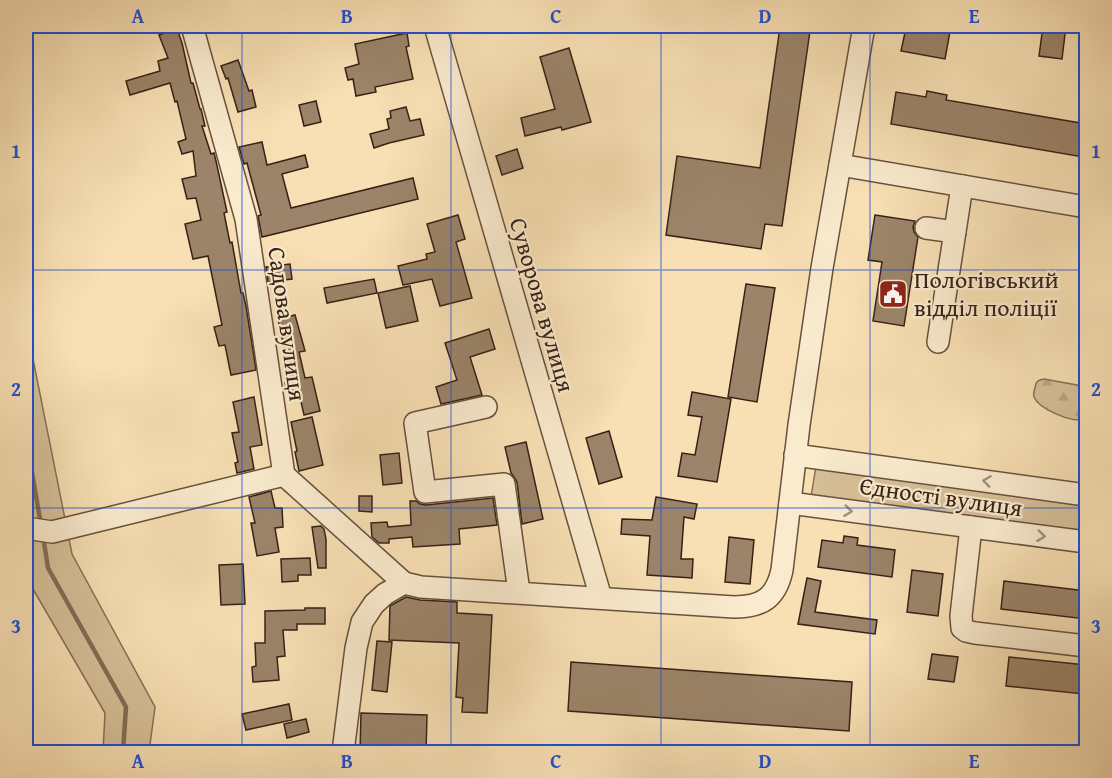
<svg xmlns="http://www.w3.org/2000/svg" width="1112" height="778" font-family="'Gentium Book Plus',serif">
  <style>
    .green { fill: #d7c099; stroke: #877058; stroke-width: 1.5 }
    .forest { fill: url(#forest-firs); stroke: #877058; stroke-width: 1.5 }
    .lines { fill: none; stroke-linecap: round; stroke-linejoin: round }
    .stream { stroke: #836d55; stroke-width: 4.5 }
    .building { fill: #9b8469; stroke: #372117; stroke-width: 1.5 }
    .minor-casing { stroke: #67513e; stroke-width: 24 }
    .minor { stroke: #faebce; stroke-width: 21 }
    .oneway { stroke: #a2907c }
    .grid { fill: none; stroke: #1d4ed8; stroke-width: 1.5; stroke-opacity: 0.55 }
    .labels { text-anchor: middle; stroke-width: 4.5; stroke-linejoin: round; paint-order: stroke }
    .poi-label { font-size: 24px; fill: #372117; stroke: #faebce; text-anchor: start }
    .street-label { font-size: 24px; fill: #372117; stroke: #faebce }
    .neatline { fill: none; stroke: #1d4ed8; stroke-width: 2 }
    .grid-label { font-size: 20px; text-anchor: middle; font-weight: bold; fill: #1d4ed8 }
  </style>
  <defs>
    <pattern id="forest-firs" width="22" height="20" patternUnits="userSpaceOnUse" patternTransform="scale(1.5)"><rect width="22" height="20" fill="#d7c099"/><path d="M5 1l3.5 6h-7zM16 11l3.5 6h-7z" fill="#b9a583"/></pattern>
  </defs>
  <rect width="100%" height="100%" fill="#f8e0b4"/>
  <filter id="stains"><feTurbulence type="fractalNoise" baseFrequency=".00333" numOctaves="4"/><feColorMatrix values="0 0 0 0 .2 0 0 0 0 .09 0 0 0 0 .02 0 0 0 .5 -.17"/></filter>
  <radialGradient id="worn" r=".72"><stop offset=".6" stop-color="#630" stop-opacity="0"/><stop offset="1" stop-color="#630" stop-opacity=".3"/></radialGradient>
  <!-- green -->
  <g class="green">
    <polygon points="26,324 72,554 155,707 149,752 103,752 105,713 26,577"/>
    <polygon points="816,466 1086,503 1086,534 811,497"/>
  </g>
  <!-- forest -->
  <path class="forest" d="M1044 379 1077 385 1086 390C1087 400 1088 412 1081 420 1069 421 1039 409 1034 397 1033 394 1034 391 1035 388 1036 381 1038 380 1044 379Z"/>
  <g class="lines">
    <!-- stream -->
    <g class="stream">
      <polyline points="26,438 41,525"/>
      <polyline points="43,536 48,568 126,707 123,752"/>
    </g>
  </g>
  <!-- building -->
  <g class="building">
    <polygon points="916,26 951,26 945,59 901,51 906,28 915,30"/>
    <polygon points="1043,26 1066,26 1062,59 1039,56"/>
    <polygon points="780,27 810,31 782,226 765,224 761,249 666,235 677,156 760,168"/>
    <polygon points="177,29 182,43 191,83 193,83 200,109 201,109 205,126 202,126 211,154 214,153 216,161 227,212 224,213 230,243 232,242 241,293 243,293 246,306 256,370 231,375 225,345 219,346 214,327 222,325 208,256 193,259 185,224 201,220 196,198 187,199 182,179 196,176 193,151 182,154 178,142 186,139 177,101 175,102 170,83 130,95 126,81 160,71 158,61 168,58 159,35"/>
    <polygon points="407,33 409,46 406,47 413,79 375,87 376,92 356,96 353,79 348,80 345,68 359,64 355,44"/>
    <polygon points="569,48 591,122 562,130 561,127 525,136 521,118 555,109 540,57"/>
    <polygon points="238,60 249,91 252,90 256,107 238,112 228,78 226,79 221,66"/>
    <polygon points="927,91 947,95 946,100 1086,124 1086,136 1083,157 891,124 896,92 926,97"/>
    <polygon points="316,101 321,122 304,126 299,105"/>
    <polygon points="406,107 410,121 420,119 424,135 389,143 374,148 370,134 389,129 387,119 391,118 390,111"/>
    <polygon points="262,142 267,165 305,155 308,167 282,174 291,208 413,178 418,199 262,237 258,216 261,215 247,163 244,164 239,147"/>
    <polygon points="517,149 523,168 502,175 496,156"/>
    <polygon points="458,215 465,239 456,242 472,298 440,306 432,279 403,285 398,266 427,259 426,254 435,252 427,224"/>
    <polygon points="875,215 915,221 913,227 914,232 918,237 904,326 873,321 882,262 868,260"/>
    <polygon points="290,264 292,279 268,282 266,267"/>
    <polygon points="374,279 377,293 327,303 324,288"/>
    <polygon points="746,284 775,288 757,402 728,397"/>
    <polygon points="410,286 418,321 386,328 378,293"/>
    <polygon points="295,315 305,351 299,352 305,378 312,377 320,411 304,415 300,397 289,399 285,383 291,381 278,319"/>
    <polygon points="489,329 495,349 470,357 482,395 441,404 436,387 457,380 445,343"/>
    <polygon points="692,392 731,399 717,482 678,476 682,453 695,455 702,417 688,415"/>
    <polygon points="254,397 262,445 250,447 254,469 237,473 235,463 238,462 232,433 239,432 233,402"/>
    <polygon points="312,417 323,465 299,471 295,452 297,451 291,422"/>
    <polygon points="609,431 622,477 599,484 586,438"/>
    <polygon points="526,442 543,519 522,524 517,482 514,477 511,473 505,447"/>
    <polygon points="399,453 402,483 383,485 380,455"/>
    <polygon points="271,491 275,508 282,508 283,527 275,528 279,552 257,556 251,523 255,523 249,497"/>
    <polygon points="359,496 372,496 372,512 359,511"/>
    <polygon points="656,497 697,504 694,519 684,517 681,559 693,559 692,578 647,575 650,536 621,534 622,519 652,520"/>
    <polygon points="493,498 497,525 459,529 460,544 413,547 412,537 389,539 389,543 379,543 372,537 371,523 387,522 388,527 411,525 410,501 416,501 420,504 426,505"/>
    <polygon points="321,526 324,529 326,539 326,568 318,568 312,527"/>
    <polygon points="844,536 858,538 857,545 895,550 892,577 818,567 822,540 843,543"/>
    <polygon points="729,537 754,540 750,584 725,582"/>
    <polygon points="310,558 311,575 298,575 298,581 282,582 281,559"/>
    <polygon points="243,564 245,604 221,605 219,565"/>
    <polygon points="912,570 943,574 938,616 907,612"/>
    <polygon points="807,578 821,581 815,612 877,620 875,634 798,624"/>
    <polygon points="1004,581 1086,591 1086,619 1001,609"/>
    <polygon points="406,597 420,600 457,602 457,613 492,615 487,713 462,712 463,698 456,697 459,643 389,640 390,606"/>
    <polygon points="305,608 325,608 325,624 297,624 297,630 283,630 285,656 277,657 279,680 253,682 252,667 256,666 255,643 265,643 265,611 305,610"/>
    <polygon points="377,641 392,642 387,692 372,690"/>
    <polygon points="932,654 958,657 954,682 928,679"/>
    <polygon points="1009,657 1086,665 1084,694 1006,686"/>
    <polygon points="571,662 852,682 849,731 568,711"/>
    <polygon points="289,704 292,720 246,730 242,714"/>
    <polygon points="361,713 427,715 426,753 360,753"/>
    <polygon points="306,719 309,732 287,738 284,724"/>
  </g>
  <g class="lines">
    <!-- minor casing -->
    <g class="minor-casing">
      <g id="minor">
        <polyline points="192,26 246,219 284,475 404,583"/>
        <polyline points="435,26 601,598"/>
        <polyline points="840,165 1086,207"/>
        <polyline points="926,228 955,232"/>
        <polyline points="938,342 962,186"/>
        <polyline points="486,407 415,423 425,492 504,484 519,592"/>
        <polyline points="795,455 1086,495"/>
        <polyline points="790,503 1086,542"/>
        <polyline points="971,527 961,616 962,628 966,631 975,633 1086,646"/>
        <polyline points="26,528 52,532 284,475"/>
        <path d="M343 752 356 648 362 622 374 604 385 594 404 583 421 587 734 607C762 607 776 598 782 570L799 425 822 268 864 26"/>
      </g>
    </g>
    <!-- minor -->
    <use href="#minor" class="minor"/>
  </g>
  <!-- one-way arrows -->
  <defs><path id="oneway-chevron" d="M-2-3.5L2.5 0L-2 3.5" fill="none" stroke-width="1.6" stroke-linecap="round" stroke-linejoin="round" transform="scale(1.5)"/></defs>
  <g class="oneway">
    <use href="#oneway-chevron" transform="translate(987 481) rotate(-172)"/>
    <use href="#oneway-chevron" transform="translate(848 511) rotate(7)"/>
    <use href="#oneway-chevron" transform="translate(1041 536) rotate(7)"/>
  </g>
  <!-- grid -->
  <path class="grid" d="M242 26V752M451 26V752M661 26V752M870 26V752M26 270H1086M26 508H1086"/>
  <!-- icons -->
  <defs>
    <g id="civic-square" transform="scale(1.5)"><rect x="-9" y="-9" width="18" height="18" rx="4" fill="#8f2418" stroke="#faebce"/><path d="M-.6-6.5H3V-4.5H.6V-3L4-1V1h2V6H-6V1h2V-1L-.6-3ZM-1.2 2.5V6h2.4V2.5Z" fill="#fff"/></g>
  </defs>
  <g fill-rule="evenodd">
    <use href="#civic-square" x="893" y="294"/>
  </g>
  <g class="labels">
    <!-- poi labels -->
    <g class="poi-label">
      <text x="914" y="288">Пологівський<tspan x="914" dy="28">відділ поліції</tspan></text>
    </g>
    <!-- street labels -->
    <g class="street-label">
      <text transform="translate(542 305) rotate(74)" y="8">Суворова вулиця</text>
      <text transform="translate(287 324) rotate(82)" y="8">Садова вулиця</text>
      <text transform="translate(941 497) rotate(8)" y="8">Єдності вулиця</text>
    </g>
  </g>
  <!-- margin -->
  <rect width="1112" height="778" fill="none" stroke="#f8e0b4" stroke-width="66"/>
  <rect x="33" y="33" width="1046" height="712" class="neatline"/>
  <g class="grid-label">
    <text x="138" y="23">A</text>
    <text x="347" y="23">B</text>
    <text x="556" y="23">C</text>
    <text x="765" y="23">D</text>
    <text x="974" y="23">E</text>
    <text x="16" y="158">1</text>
    <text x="1096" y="158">1</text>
    <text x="16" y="396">2</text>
    <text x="1096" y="396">2</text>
    <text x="16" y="633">3</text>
    <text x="1096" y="633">3</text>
    <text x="138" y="768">A</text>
    <text x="347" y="768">B</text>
    <text x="556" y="768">C</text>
    <text x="765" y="768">D</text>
    <text x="974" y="768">E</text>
  </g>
  <rect width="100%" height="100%" filter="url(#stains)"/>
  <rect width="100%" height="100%" fill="url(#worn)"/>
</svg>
